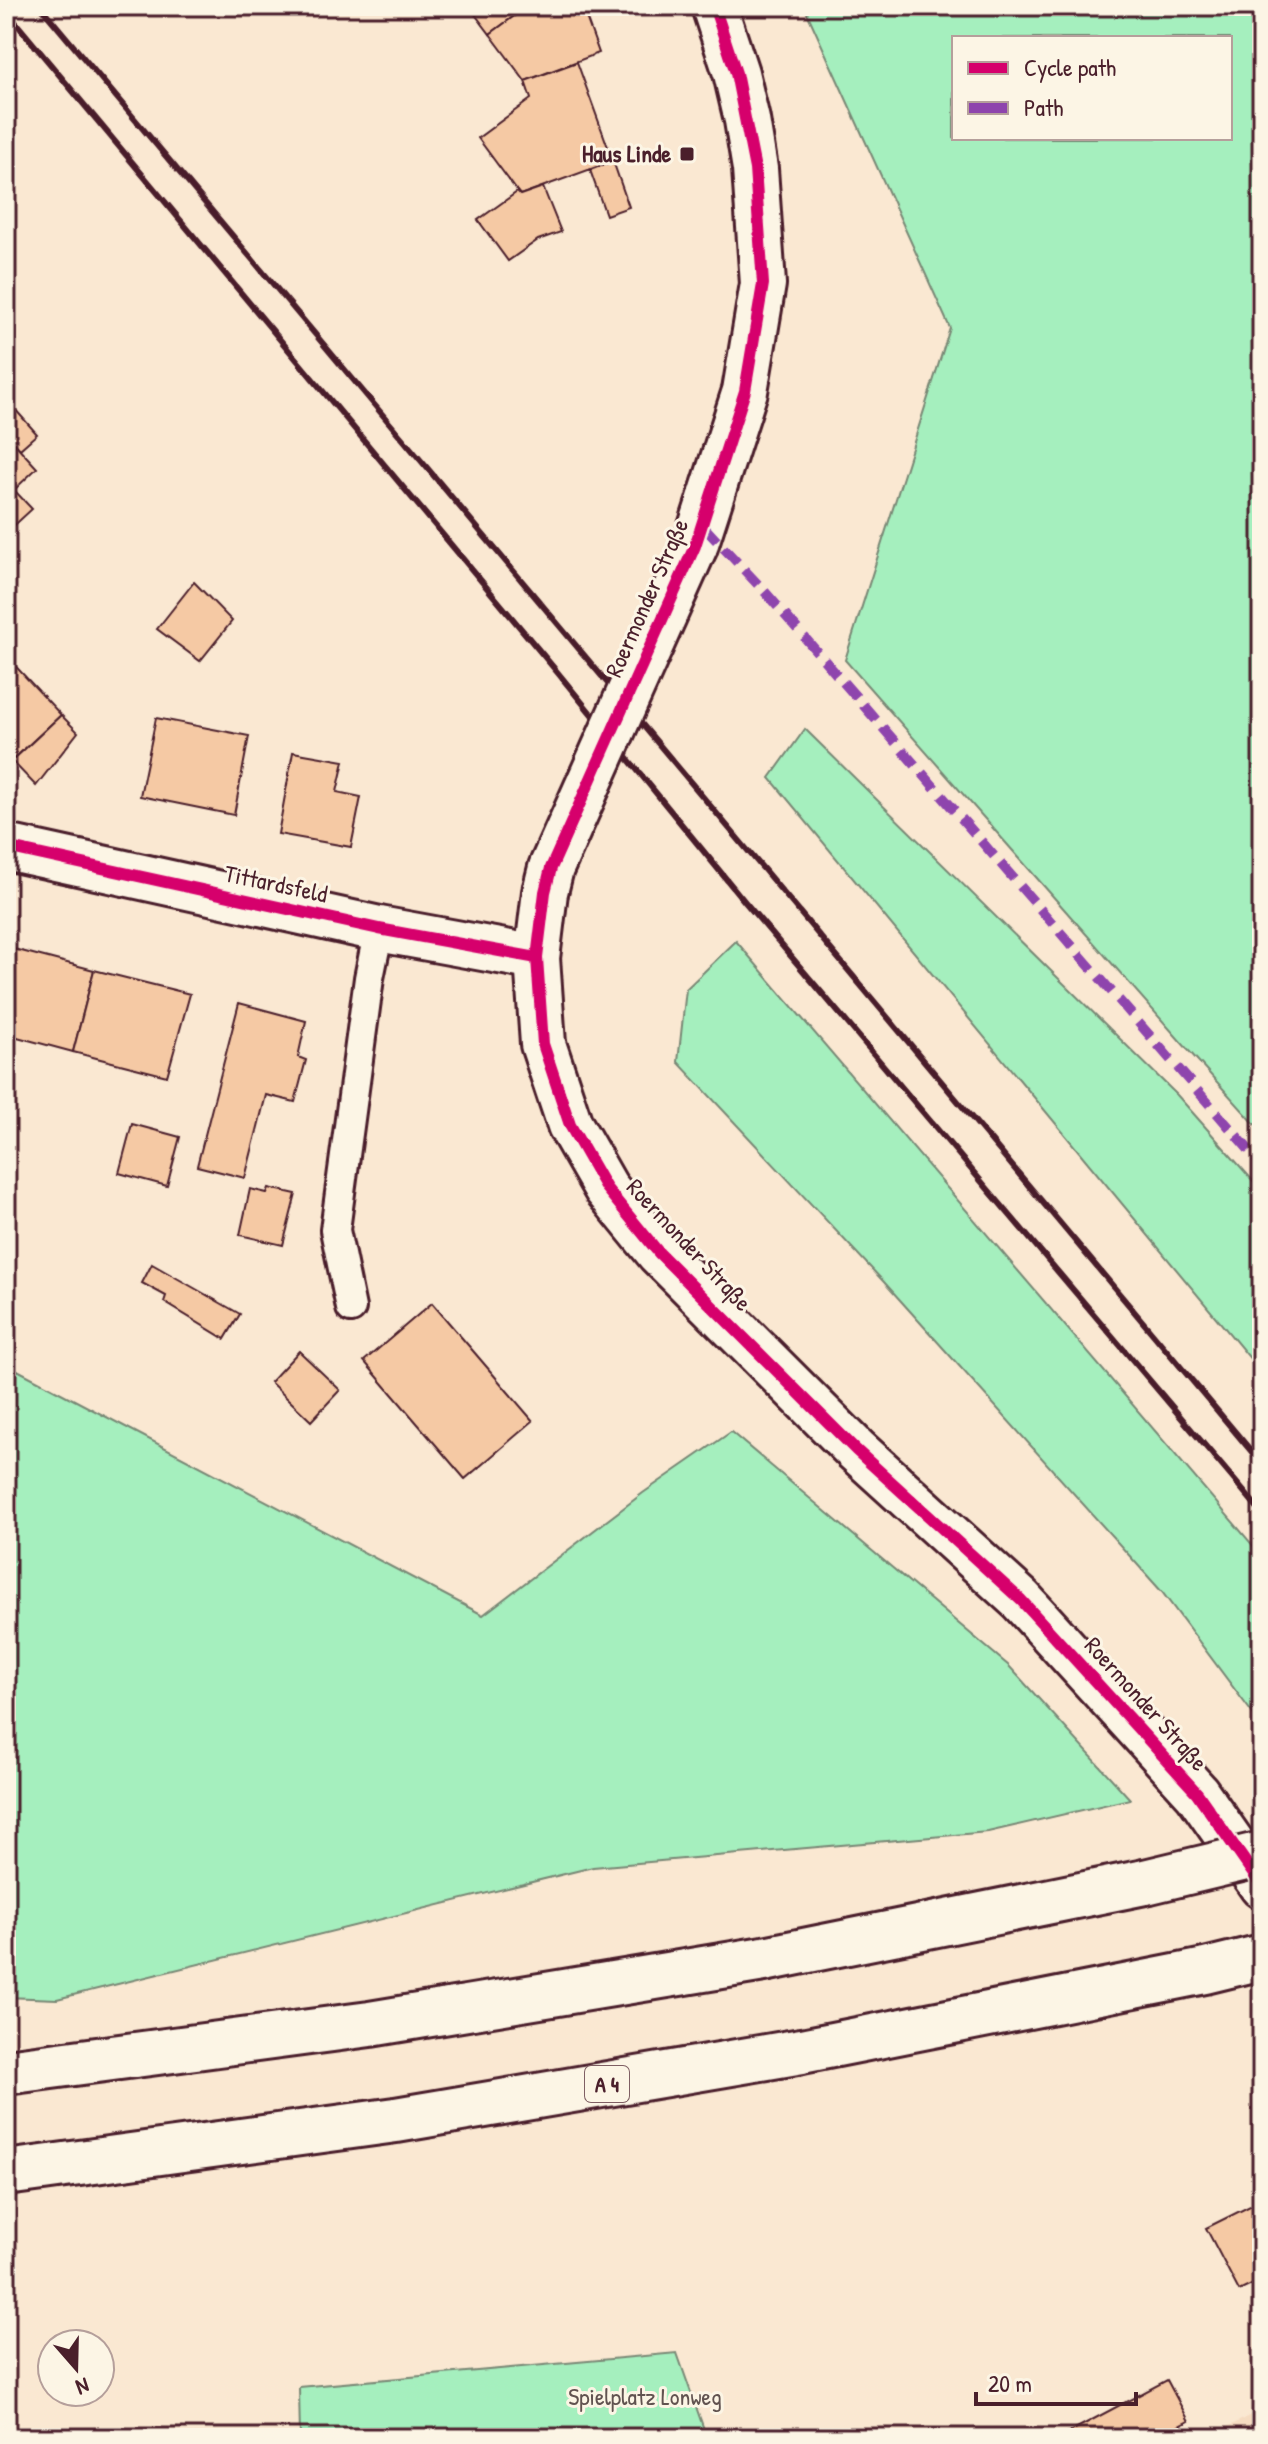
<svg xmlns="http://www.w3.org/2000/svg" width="1268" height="2444" font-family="'Patrick Hand',sans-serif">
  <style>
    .built { fill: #f5dbc1 }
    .green { fill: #a5efbe; stroke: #788774; stroke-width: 2; fill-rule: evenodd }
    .building { fill: #f5c9a4; stroke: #4a1f2b; stroke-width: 2 }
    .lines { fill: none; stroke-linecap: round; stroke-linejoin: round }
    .lane-casing { stroke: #4a1f2b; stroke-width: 34 }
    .street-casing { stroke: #4a1f2b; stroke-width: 50 }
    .secondary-casing { stroke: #4a1f2b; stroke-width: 50 }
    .highway-casing { stroke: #4a1f2b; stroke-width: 50 }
    .lane { stroke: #fcf5e5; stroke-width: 28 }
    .street { stroke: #fcf5e5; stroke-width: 44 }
    .secondary { stroke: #fcf5e5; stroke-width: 44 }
    .highway { stroke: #fcf5e5; stroke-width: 44 }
    .rail { stroke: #4a1f2b; stroke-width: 6 }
    .secondary-bridge-casing { stroke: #4a1f2b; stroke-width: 50; stroke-linecap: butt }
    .highway-bridge-casing { stroke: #4a1f2b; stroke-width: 50; stroke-linecap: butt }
    .secondary-bridge { stroke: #fcf5e5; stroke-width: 44 }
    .highway-bridge { stroke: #fcf5e5; stroke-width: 44 }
    .quiet { stroke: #8e44ad; stroke-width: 10; stroke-dasharray: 20 10; stroke-linecap: butt }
    .cycleway-casing { stroke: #fcf5e5; stroke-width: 17 }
    .cycleway { stroke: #d6006c; stroke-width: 12 }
    .poi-dot { fill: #4a1f2b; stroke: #fcf5e5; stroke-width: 3 }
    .labels { text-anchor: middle; stroke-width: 6; stroke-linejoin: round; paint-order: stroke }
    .shield { fill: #fcf5e5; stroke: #7f5f63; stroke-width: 2 }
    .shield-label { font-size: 22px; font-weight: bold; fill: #4a1f2b }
    .poi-label { font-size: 24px; font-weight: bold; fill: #4a1f2b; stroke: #fcf5e5; text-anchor: end }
    .street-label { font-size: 24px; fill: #4a1f2b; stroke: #fcf5e5 }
    .park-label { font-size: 24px; fill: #615350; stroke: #fcf5e5 }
  </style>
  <rect width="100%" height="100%" fill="#fae8d2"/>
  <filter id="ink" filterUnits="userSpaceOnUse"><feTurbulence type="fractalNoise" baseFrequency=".0125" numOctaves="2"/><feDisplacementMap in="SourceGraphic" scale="16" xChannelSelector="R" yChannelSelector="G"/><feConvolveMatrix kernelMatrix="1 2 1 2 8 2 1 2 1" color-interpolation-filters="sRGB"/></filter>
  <g filter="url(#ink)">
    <!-- built -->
    <polygon class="built" points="1262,2409 1262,2438 1207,2438"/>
    <!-- green -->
    <g class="green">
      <path d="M804 6H1262V1132L1189 1051 845 660 950 328ZM1230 38V138H954V38Z"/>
      <polygon points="805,729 1177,1095 1262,1191 1262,1373 770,778"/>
      <polygon points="736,941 1262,1556 1262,1726 1162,1592 883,1281 678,1062 686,989"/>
      <polygon points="6,1364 483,1615 643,1493 731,1432 1009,1666 1130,1799 988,1832 593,1867 57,1999 6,1997"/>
      <polygon points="677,2353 707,2438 300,2438 299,2387"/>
    </g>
    <!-- building -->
    <g class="building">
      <polygon points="475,6 520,6 522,10 490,34 471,9"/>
      <polygon points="582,6 599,53 525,81 490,34 528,6"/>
      <polygon points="577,62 613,161 520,195 478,138 531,99 525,81"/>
      <polygon points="613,161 629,207 606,215 590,170"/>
      <polygon points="543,187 561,232 538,240 508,261 478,220 517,192 520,195"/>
      <polygon points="6,399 37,434 20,449 6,434"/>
      <polygon points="6,434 37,468 14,490 32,509 6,533"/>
      <polygon points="194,582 232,621 200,661 157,629"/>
      <polygon points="6,656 61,715 6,766"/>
      <polygon points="61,715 78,732 36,786 12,761"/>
      <polygon points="156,718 249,736 234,815 140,796"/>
      <polygon points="293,752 344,761 337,792 361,797 351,847 278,834"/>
      <polygon points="6,947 94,970 73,1052 6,1034"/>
      <polygon points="94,970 190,994 167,1076 73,1052"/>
      <polygon points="239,1003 306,1021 298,1057 306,1060 295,1102 266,1095 245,1178 197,1166"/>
      <polygon points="132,1124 180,1137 167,1186 119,1173"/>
      <polygon points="269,1188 296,1194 283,1245 240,1235 250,1189 267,1193"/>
      <polygon points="152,1264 240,1314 225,1339 164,1302 166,1296 142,1283"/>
      <polygon points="432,1303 533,1421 465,1479 364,1361"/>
      <polygon points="299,1351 340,1390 311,1421 270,1382"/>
      <polygon points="1262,2200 1262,2280 1239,2291 1206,2228"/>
      <polygon points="1167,2380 1189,2421 1179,2426 1184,2436 1180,2438 1058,2438"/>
    </g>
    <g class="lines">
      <!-- lane casing -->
      <g class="lane-casing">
        <polyline id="lane" points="351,1308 335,1230 369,978 379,929"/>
      </g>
      <!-- street casing -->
      <g class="street-casing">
        <polyline id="street" points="6,847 379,929 537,958"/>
      </g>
      <!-- secondary casing -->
      <g class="secondary-casing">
        <g id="secondary">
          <polyline points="695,546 745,391 763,284 755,169 747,120 736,73 714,6"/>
          <polyline points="545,892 537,958 543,1044 570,1125 606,1188 659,1253 856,1450 1021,1600 1197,1793 1262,1886"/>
        </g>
      </g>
      <!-- highway casing -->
      <g class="highway-casing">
        <g id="highway">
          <polyline points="6,2072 370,2024 764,1959 1145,1882"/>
          <polyline points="6,2173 396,2120 802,2051 1205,1971 1262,1957"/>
        </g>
      </g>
      <!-- lane -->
      <use href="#lane" class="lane"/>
      <!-- street -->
      <use href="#street" class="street"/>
      <!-- secondary -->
      <use href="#secondary" class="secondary"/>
      <!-- highway -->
      <use href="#highway" class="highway"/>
      <!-- rail -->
      <g class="rail">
        <polyline points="40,6 1262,1464"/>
        <polyline points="6,11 558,673 745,902 1262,1513"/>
      </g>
      <!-- secondary-bridge casing -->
      <g class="secondary-bridge-casing">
        <polyline id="secondary-bridge" points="545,892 551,868 695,546"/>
      </g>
      <!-- highway-bridge casing -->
      <g class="highway-bridge-casing">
        <polyline id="highway-bridge" points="1145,1882 1262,1854"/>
      </g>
      <!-- secondary-bridge -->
      <use href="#secondary-bridge" class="secondary-bridge"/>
      <!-- highway-bridge -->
      <use href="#highway-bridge" class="highway-bridge"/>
      <!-- quiet -->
      <polyline class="quiet" points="703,526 766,593 1262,1165"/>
      <!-- cycleway casing -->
      <g class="cycleway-casing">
        <g id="cycleway">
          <polyline points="714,6 736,73 755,169 763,284 745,391 695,546 551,868 545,892 537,958 543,1044 570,1125 606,1188 659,1253 856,1450 1021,1600 1197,1793 1262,1886"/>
          <polyline points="6,847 379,929 537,958"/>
        </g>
      </g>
      <!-- cycleway -->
      <use href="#cycleway" class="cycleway"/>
    </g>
  </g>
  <!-- markers -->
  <rect class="poi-dot" x="679" y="146" width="16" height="16" rx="4"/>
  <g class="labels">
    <!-- shield labels -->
    <rect class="shield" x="585" y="2066" width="44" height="36" rx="6"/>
    <g class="shield-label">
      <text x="607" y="2092">A 4</text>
    </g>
    <!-- poi labels -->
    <g class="poi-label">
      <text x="671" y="162">Haus Linde</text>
    </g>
    <!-- street labels -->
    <g class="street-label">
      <text transform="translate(647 598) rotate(-66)" y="8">Roermonder Straße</text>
      <text transform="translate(276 884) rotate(12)" y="8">Tittardsfeld</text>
      <text transform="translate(689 1245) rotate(47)" y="8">Roermonder Straße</text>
      <text transform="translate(1146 1704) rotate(48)" y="8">Roermonder Straße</text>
    </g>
    <!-- park labels -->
    <g class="park-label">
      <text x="645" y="2405">Spielplatz Lonweg</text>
    </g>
  </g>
  <!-- margin -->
  <rect width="1268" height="2444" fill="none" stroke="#fcf5e5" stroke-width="32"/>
  <rect x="16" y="16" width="1236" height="2412" fill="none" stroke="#4a1f2b" stroke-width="3" filter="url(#ink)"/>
  <!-- legend -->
  <rect x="952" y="36" width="280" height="104" fill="#fcf5e5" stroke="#b59f9b" stroke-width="2"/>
  <rect x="968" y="62" width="40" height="12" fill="#d6006c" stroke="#b59f9b" stroke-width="2"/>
  <text x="1024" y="76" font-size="24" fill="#4a1f2b">Cycle path</text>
  <rect x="968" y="102" width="40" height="12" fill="#8e44ad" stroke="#b59f9b" stroke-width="2"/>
  <text x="1024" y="116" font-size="24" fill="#4a1f2b">Path</text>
  <!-- north arrow -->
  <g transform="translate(76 2368) rotate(160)"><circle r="38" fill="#fcf5e5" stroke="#b59f9b" stroke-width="2"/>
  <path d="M0-6L14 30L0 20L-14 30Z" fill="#4a1f2b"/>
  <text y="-12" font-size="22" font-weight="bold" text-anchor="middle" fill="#4a1f2b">N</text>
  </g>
  <!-- scale -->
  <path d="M976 2392v12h160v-12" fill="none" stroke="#4a1f2b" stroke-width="4"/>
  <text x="988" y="2392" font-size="24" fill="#4a1f2b" stroke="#fcf5e5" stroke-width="6" paint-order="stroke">20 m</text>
</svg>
